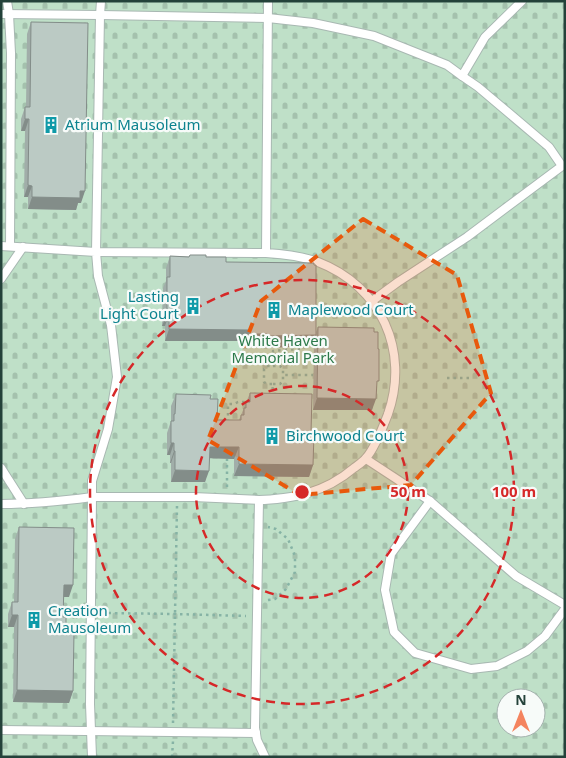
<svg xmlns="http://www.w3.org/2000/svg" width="566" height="758" font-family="'Noto Sans',sans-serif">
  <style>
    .cemetery { fill: url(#cemetery-stones); fill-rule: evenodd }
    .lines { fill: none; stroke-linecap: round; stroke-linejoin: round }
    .lane-casing { stroke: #a8b8b2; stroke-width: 10 }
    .path { stroke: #86b3a5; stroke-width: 2.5; stroke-dasharray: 2.5 4; stroke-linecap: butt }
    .lane { stroke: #fff; stroke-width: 8 }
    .wall { fill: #a1aea9 }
    .shaded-wall { fill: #838d89 }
    .building { fill: #bbcac4; stroke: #838d89 }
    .marked { fill: #e8590c; fill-opacity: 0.2; stroke: #e8590c; stroke-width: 4; stroke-dasharray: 10 6; stroke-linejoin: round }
    .ring { fill: none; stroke: #d62828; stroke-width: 2.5; stroke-dasharray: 9 6 }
    .labels { text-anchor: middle; stroke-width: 4.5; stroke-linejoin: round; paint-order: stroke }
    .culture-label { font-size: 15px; fill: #0d838f; stroke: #f7fbf9; text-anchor: start }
    .park-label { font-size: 15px; fill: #2d7a4b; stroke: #f7fbf9 }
    .centre { fill: #d62828; stroke: #f7fbf9; stroke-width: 2.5 }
    .ring-label { font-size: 15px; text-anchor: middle; font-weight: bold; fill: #d62828; stroke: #f7fbf9; stroke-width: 4.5; stroke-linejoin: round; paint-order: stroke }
  </style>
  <defs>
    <pattern id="cemetery-stones" width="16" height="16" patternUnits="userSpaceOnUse" patternTransform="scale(1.25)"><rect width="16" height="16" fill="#bfe0c8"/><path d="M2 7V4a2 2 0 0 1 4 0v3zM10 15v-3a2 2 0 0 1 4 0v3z" fill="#a4c1ad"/></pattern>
  </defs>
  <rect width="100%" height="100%" fill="#e6efeb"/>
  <!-- cemetery -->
  <path class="cemetery" d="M1 1H565V757H1ZM506 698H536V728H506Z"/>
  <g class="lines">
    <!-- lane casing -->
    <g class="lane-casing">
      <g id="lane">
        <polyline points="7,1 9,14 11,53 10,246"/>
        <polyline points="101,1 100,15 96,252 266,253"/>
        <polyline points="1,14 100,15 268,18 313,23 374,36 447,65 462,76 478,87 549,147 562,166 467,237 398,282 372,301"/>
        <polyline points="462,76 485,37 522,1"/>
        <path d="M1 246 96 252 98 276 111 325 117 377 108 429 92 481V497C62 501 32 504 1 504"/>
        <polyline points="1,279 23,247"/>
        <polyline points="366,459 430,501 516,576 565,605"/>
        <polyline points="1,468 24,504"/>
        <polyline points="430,501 391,554 385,590 394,632 415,653 471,669 497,666 527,651 545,636 565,609"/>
        <polyline points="1,730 256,733"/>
        <polyline points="92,757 90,704 92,497 193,497 259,500"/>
        <path d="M265 757 257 740 255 728 259 500C272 500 296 497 308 493 325 488 341 479 354 468 358 465 363 462 366 458 375 448 383 427 388 414 410 351 381 286 318 262 301 256 284 254 266 253L268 1"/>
      </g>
    </g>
    <!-- path -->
    <g class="path">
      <polyline points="273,366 280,366 283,369 283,375"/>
      <polyline points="447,378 473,378"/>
      <polyline points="273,384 280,384 283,381 283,375 313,375"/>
      <polyline points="272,396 273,384 267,384 264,382 264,369 267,366 273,366 273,351 282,350 302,349 302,345"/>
      <polyline points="228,422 228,404 234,404 238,402 248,402"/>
      <polyline points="227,487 227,455"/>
      <polyline points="268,600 275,599 286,589 295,572 295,556 288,539 276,529 268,527"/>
      <polyline points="102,613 175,614 246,616"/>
      <polyline points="173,723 177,506"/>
      <polyline points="172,757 173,741"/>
    </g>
    <!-- lane -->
    <use href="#lane" class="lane"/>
  </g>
  <!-- wall -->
  <g class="wall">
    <polygon points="31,22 81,203 78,203 76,210 28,209 28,197 24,197 25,131 21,131 21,119 25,107 26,107 27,34"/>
    <polygon points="190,255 206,257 226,262 316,332 318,327 377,387 372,410 313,410 314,341 312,346 264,348 264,346 246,346 246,341 165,341 165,326 162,326 163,288 166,281 166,268 170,256 189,257"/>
    <polygon points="250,393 311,433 313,465 309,477 234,476 234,459 209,458 205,482 171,482 171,463 170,463 170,455 167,455 167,433 171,421 171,406 176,394 210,399 217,420 239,420"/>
    <polygon points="19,527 69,597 64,597 63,617 73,691 69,703 13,702 14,627 8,627 8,614 12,602 14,602 15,539"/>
  </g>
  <!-- shaded-wall -->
  <g class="shaded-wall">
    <polygon points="25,119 29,119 25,131 21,131"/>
    <polygon points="28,185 32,186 28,197 24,197"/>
    <polygon points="80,191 85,191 81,203 78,203 76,210 28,209 32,197"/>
    <polygon points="167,314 169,314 165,326 162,326"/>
    <polygon points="169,329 250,330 246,341 165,341"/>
    <polygon points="250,334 268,334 264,346 246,346"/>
    <polygon points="316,335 312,346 264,348 268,336"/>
    <polygon points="317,398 376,399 372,410 313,410"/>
    <polygon points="171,443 174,443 170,455 167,455"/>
    <polygon points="210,447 239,447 234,459 205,458"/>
    <polygon points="174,451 175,451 171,463 170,463"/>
    <polygon points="239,464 313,465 309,477 234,476"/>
    <polygon points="175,470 209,471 205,482 171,482"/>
    <polygon points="64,585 73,585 69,597 60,597"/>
    <polygon points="12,615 18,615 14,627 8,627"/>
    <polygon points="17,690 73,691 69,703 13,702"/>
  </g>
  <!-- building -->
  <g class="building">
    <polygon points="31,22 88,23 85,191 80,191 80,198 32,197 32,186 28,185 29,119 25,119 25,107 30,107"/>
    <polygon points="190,255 206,255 206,257 226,257 226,262 314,263 314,265 316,265 316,335 268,336 268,334 250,334 250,330 169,329 169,314 167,314 167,277 170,277 170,256 189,257"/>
    <polygon points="318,327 374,328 374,332 378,332 378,349 379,349 379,381 377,381 376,399 317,398"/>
    <polygon points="250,393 312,394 311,433 314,433 313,465 239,464 239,447 210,447 209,471 175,470 175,451 174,451 174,443 171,443 171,421 174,421 174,414 175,414 176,394 211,395 210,399 218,399 217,420 241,420 241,415 244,415 244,408 246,408 246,402 250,402"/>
    <polygon points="19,527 74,528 73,585 64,585 63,617 66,617 66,632 74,632 73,691 17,690 18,615 12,615 12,602 18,602"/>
  </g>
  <!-- marked area -->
  <path class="marked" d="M363 219 457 275 491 393 411 485 300 495 208 440 261 301Z"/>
  <!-- distance rings -->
  <g class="ring">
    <circle cx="302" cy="492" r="106"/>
    <circle cx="302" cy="492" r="212"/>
  </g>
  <!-- icons -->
  <defs>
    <g id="building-bare" transform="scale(1.35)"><path d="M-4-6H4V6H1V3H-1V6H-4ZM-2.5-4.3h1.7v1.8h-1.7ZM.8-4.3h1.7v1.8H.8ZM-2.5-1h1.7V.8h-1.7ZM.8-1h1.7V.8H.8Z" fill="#0f9aa8" stroke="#f7fbf9" stroke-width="2.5" paint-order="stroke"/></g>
  </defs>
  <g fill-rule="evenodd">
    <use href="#building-bare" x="51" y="125"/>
    <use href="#building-bare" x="193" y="306"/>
    <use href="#building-bare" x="274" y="310"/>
    <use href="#building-bare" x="272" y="436"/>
    <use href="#building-bare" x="34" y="620"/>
  </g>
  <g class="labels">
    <!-- culture labels -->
    <g class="culture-label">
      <text x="65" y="130">Atrium Mausoleum</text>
      <text x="179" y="302" text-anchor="end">Lasting<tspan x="179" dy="17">Light Court</tspan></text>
      <text x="288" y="315">Maplewood Court</text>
      <text x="286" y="441">Birchwood Court</text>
      <text x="48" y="616">Creation<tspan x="48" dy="17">Mausoleum</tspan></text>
    </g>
    <!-- park labels -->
    <g class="park-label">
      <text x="283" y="346">White Haven<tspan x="283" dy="17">Memorial Park</tspan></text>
    </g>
  </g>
  <circle cx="302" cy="492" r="8" class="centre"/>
  <g class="ring-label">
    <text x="408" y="497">50 m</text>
    <text x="514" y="497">100 m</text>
  </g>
  <!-- border -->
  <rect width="566" height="758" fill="none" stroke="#24423a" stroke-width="5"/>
  <!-- north arrow -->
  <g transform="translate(521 713)"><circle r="24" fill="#f7fbf9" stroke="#a3b1ad"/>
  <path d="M0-4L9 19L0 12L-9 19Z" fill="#f4845f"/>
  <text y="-8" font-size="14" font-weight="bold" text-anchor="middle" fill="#24423a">N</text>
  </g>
</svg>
